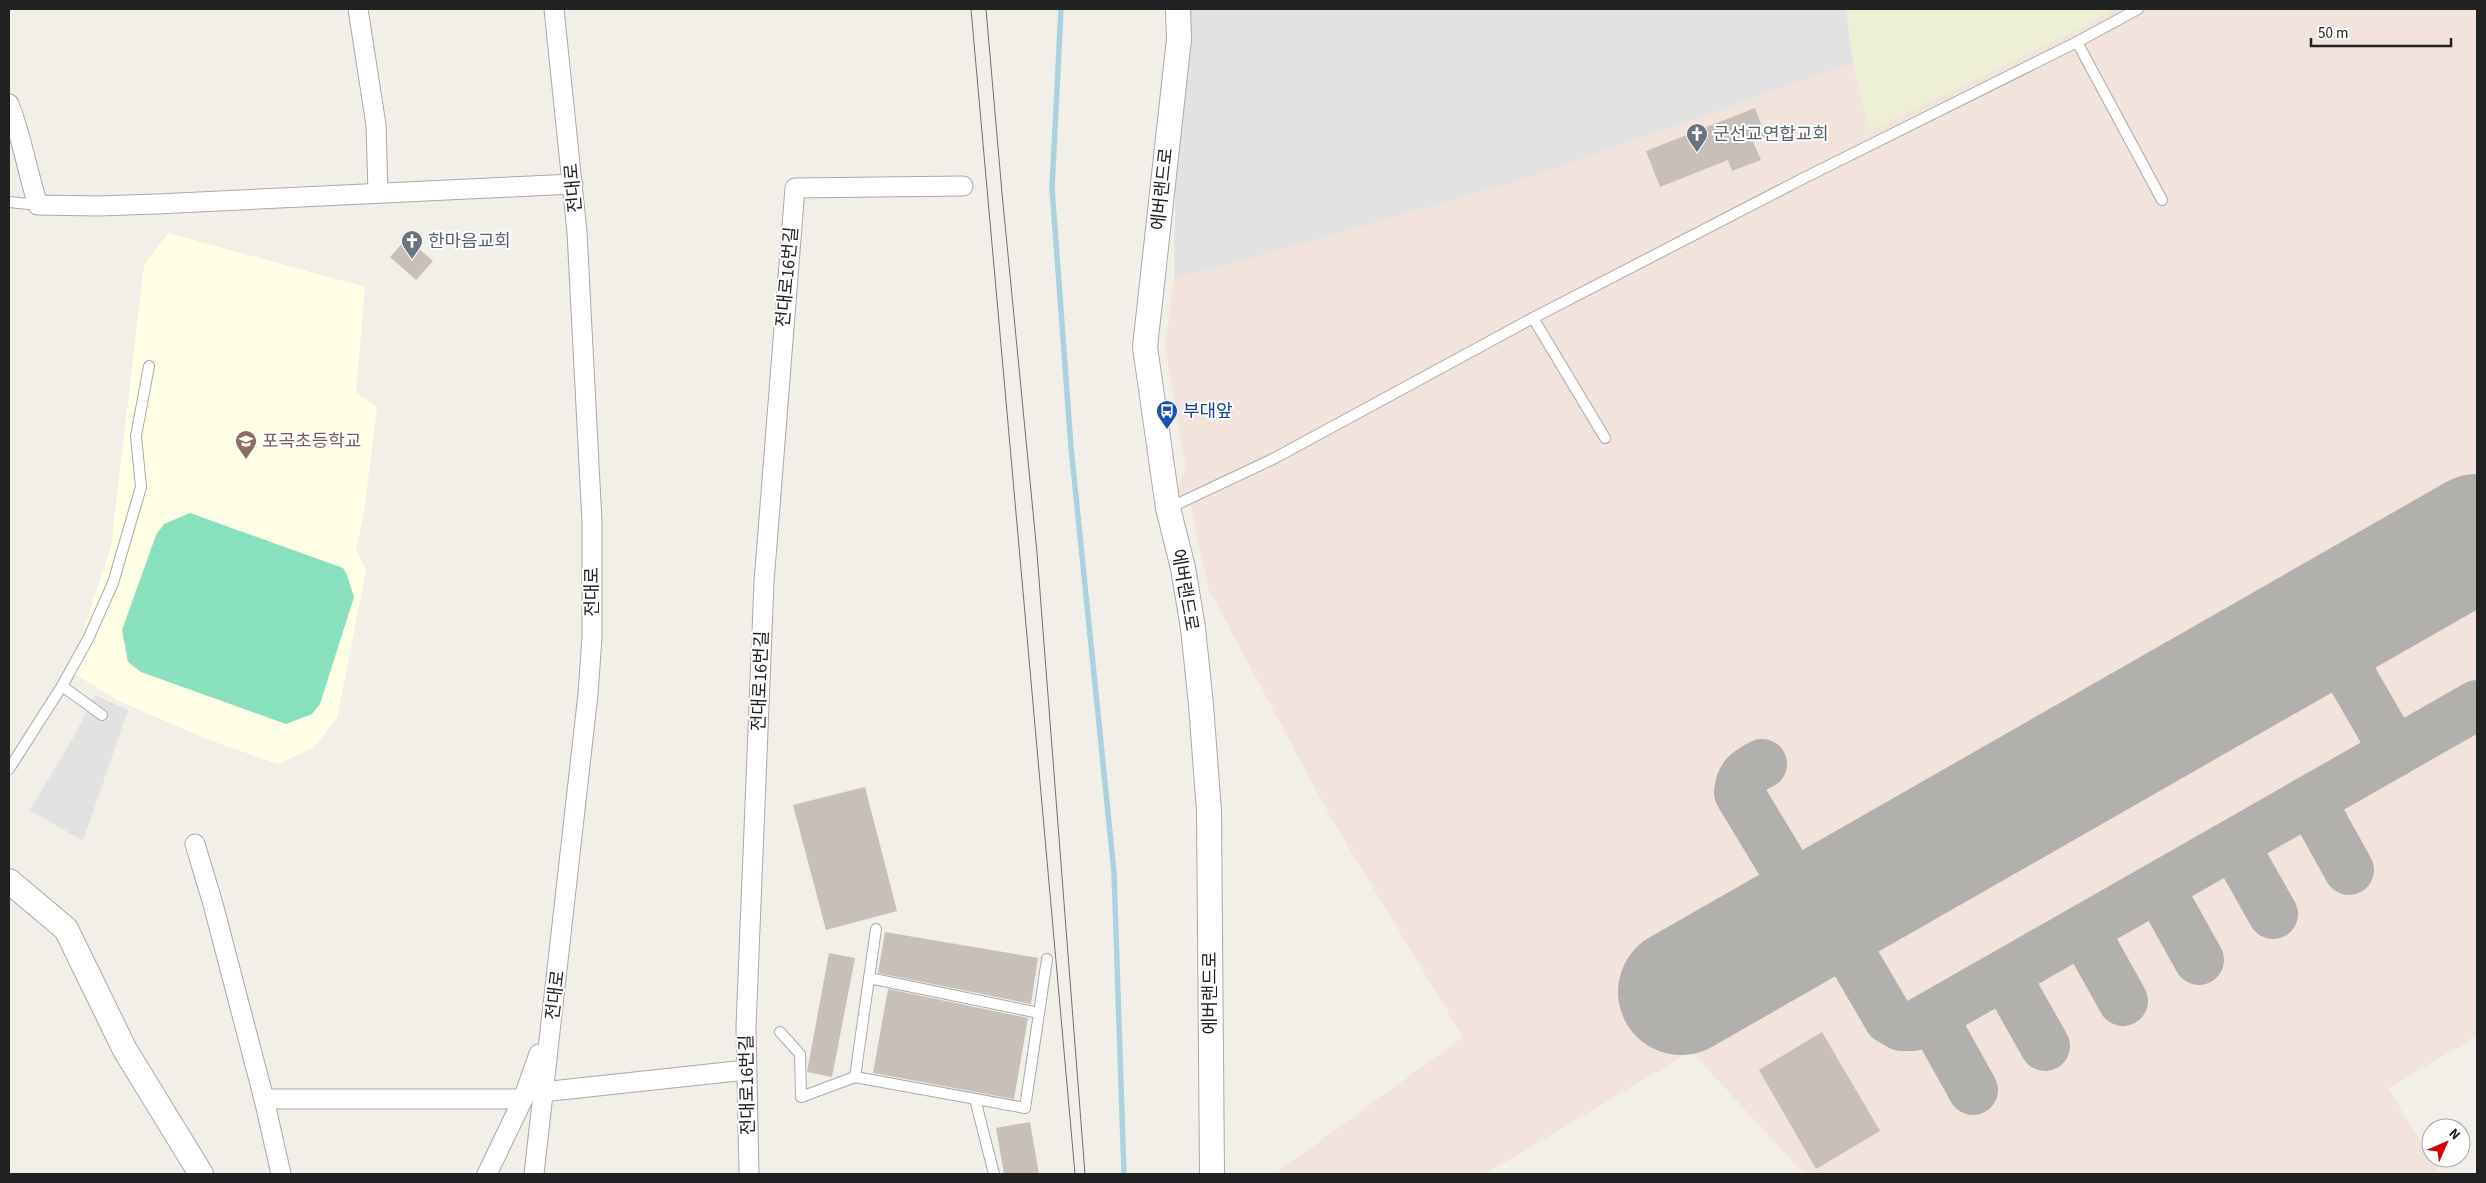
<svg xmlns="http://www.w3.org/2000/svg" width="2486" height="1183" font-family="'Source Sans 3','Noto Sans KR',sans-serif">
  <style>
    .education { fill: #ffffe5 }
    .military { fill: #f3e3dd }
    .farmland { fill: #eef0d5 }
    .pitch { fill: #88e0be }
    .parking { fill: #e2e2e2 }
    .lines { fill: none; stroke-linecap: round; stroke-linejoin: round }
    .stream { stroke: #aad3df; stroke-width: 5.5 }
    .taxiway { stroke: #b1b0ac; stroke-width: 50 }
    .runway { stroke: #b1b0ac; stroke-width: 126 }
    .building { fill: #c7bfb8 }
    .service-casing { stroke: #a9a9a9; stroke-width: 12 }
    .minor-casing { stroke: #a9a9a9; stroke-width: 21 }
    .tertiary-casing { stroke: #a9a9a9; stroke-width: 26 }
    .service { stroke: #fff; stroke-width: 10 }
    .minor { stroke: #fff; stroke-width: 19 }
    .tertiary { stroke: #fff; stroke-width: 24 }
    .tram { stroke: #707070; stroke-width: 1 }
    .labels { text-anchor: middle; stroke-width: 4; stroke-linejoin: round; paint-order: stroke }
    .worship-label { font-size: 18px; fill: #5b616d; stroke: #fff; text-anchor: start }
    .street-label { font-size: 18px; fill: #222; stroke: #fff }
    .transit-label { font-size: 18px; fill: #164399; stroke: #fff; text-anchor: start }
    .education-label { font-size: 18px; fill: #785e54; stroke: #fff; text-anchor: start }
  </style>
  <rect width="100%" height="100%" fill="#f2efe9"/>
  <!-- education -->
  <polygon class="education" points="168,233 365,287 356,393 377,407 364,513 356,549 366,571 337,718 313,748 278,764 209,740 119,701 70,671 111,547 144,265"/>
  <!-- military -->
  <polygon class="military" points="2114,9 2477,9 2477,1036 2388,1088 2441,1174 1804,1174 1691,1051 1485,1174 1275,1174 1463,1037 1331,818 1208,588 1190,502 1168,508 1186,468 1165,348 1174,278 1213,269 1519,181 1853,63 1869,131 2079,29"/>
  <!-- farmland -->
  <polygon class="farmland" points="1846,9 2114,9 2079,29 1869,131 1853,63"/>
  <!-- pitch -->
  <polygon class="pitch" points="190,513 343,568 347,575 354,597 320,704 312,714 286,724 141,672 128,662 122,630 156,535 164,524"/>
  <!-- parking -->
  <g class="parking">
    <polygon points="1178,9 1846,9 1853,63 1519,181 1213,269 1174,278"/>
    <polygon points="95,695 128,710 83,841 30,810 73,738"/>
  </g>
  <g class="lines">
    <!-- stream -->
    <polyline class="stream" points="1061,9 1052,188 1071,447 1114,872 1124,1174"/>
    <!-- taxiway -->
    <g class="taxiway">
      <polyline points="2338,653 2395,752"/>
      <path d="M1762 764C1748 771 1740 776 1739 793L1797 889"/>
      <polyline points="2310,800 2349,870"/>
      <polyline points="2234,845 2273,914"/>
      <polyline points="2160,890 2199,960"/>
      <polyline points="2084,931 2123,1001"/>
      <polyline points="1841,937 1889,1019 1901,1026 1914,1026 2477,705"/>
      <polyline points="2006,977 2045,1046"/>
      <polyline points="1934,1020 1973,1090"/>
    </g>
    <!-- runway -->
    <polyline class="runway" points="1681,992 2477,537"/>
  </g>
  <!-- building -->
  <g class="building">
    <polygon points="1755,108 1766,137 1753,142 1761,160 1732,171 1728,160 1660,187 1646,151"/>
    <polygon points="407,238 433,261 416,280 390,257"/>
    <polygon points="865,787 897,911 826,930 793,805"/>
    <polygon points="885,932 1038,958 1031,1004 878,973"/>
    <polygon points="829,953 855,958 832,1077 807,1072"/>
    <polygon points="888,989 1028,1018 1014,1099 873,1073"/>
    <polygon points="1822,1032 1880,1131 1816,1169 1759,1070"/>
    <polygon points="1030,1122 1039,1174 1004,1174 996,1128"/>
  </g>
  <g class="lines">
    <!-- service casing -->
    <g class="service-casing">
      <g id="service">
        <polyline points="2077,42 2162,200"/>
        <polyline points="9,202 38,205"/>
        <polyline points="1533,318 1605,438"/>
        <polyline points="1169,508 1273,459 1533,318 1802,179 2077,42 2138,9"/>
        <polyline points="62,686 102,715"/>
        <polyline points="9,769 62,686 88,639 113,583 141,487 136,436 149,366"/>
        <polyline points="869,978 1039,1013"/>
        <polyline points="780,1032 800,1054 801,1097 855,1077 876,929"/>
        <polyline points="855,1077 1025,1108 1047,959"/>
        <polyline points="975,1099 994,1174"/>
      </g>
    </g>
    <!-- minor casing -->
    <g class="minor-casing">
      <g id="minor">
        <polyline points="358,9 376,125 378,193"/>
        <path d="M9 104C22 137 27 171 38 205L98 206 157 204 573 184"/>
        <polyline points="195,844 213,904 264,1099"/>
        <polyline points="542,1092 746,1070"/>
        <polyline points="281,1174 264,1099 523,1099"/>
        <polyline points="487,1174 523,1099 539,1054"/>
        <polyline points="534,1174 588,694 592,637 592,522 577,232 554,9"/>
        <polyline points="749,1174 746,1027 764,582 795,188 963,186"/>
      </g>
    </g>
    <!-- tertiary casing -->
    <g class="tertiary-casing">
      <g id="tertiary">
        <polyline points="1178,9 1179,39 1145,347 1168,508 1183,568 1193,628 1201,705 1209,811 1212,1174"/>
        <polyline points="9,881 66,929 125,1050 201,1174"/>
      </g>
    </g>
    <!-- service -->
    <use href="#service" class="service"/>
    <!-- minor -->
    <use href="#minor" class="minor"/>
    <!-- tertiary -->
    <use href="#tertiary" class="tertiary"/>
    <!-- tram -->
    <g class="tram">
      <polyline points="971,9 1075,1174"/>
      <polyline points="986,9 1002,193 1037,553 1085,1174"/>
    </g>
  </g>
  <!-- icons -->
  <defs>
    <g id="church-pin" transform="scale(1.125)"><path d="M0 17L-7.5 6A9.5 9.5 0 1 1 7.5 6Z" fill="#6b7280" stroke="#fff"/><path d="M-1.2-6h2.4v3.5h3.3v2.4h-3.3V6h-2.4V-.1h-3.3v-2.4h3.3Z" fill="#fff"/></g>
    <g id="bus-pin" transform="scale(1.125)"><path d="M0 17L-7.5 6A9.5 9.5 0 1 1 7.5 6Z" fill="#1a4fb4" stroke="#fff"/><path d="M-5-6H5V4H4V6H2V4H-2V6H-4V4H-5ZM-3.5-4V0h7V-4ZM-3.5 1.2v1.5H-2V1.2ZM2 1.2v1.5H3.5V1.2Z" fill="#fff"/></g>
    <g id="school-pin" transform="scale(1.125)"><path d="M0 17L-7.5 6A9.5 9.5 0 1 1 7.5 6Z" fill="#8d6e63" stroke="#fff"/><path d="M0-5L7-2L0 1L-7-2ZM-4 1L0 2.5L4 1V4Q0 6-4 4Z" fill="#fff"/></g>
  </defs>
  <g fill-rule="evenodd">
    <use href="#church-pin" x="1697" y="134"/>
    <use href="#church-pin" x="412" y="241"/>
    <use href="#bus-pin" x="1167" y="411"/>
    <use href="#school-pin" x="246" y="441"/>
  </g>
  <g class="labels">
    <!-- worship labels -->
    <g class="worship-label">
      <text x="1713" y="140">군선교연합교회</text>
      <text x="428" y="247">한마음교회</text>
    </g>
    <!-- street labels -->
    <g class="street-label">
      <text transform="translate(573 188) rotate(-95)" y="6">전대로</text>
      <text transform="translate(1162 189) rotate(-84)" y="6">에버랜드로</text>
      <text transform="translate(787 277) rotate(-85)" y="6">전대로16번길</text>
      <text transform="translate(1185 590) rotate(80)" y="6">에버랜드로</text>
      <text transform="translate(592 592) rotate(-90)" y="6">전대로</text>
      <text transform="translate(760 681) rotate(-88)" y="6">전대로16번길</text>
      <text transform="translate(1210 993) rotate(-90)" y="6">에버랜드로</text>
      <text transform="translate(555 995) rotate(-83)" y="6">전대로</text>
      <text transform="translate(747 1085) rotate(-91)" y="6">전대로16번길</text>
    </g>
    <!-- transit labels -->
    <g class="transit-label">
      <text x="1183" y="417">부대앞</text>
    </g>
    <!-- education labels -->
    <g class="education-label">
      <text x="262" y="447">포곡초등학교</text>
    </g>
  </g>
  <!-- border -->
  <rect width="2486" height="1183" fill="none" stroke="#222222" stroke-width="20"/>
  <!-- north arrow -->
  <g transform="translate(2446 1143) rotate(45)"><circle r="24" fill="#ffffff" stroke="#a7a7a7"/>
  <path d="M0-4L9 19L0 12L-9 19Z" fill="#d40000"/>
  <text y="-8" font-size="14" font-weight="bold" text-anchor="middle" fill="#222222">N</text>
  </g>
  <!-- scale -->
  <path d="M2311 38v8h140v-8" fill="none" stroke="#222222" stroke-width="2.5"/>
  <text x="2318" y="38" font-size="15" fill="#222222" stroke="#ffffff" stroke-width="4" paint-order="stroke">50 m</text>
</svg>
